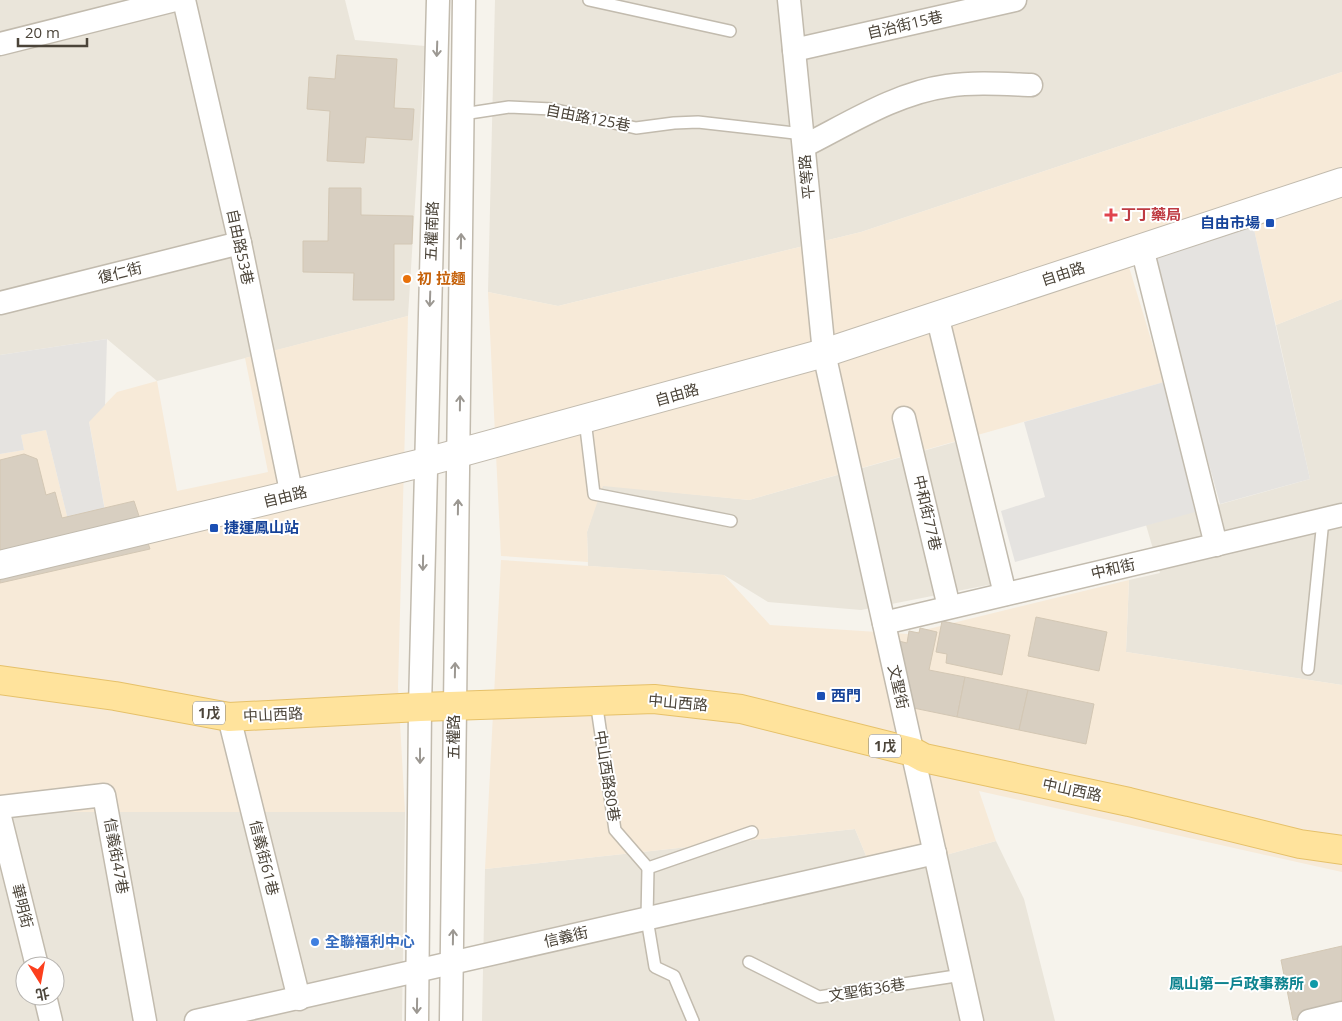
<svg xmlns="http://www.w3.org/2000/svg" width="1342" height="1021" font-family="'Open Sans','Noto Sans TC',sans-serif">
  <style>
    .residential { fill: #eae5da; fill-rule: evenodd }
    .commercial { fill: #f7ead8 }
    .parking { fill: #e5e3e0 }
    .building { fill: #d8cfc1; stroke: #d3c7b4 }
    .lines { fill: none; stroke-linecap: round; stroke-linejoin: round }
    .service-casing { stroke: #c2bbae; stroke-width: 14 }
    .minor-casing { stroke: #c2bbae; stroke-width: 25 }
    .tertiary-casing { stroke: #c2bbae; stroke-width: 30 }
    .primary-casing { stroke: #e6c16a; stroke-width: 30 }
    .service { stroke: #fff; stroke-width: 11 }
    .minor { stroke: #fff; stroke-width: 22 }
    .tertiary { stroke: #fff; stroke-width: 28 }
    .primary { stroke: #ffe39c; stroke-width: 28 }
    .oneway { stroke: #9c9892 }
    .health-dot { fill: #e0444e; stroke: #fff; stroke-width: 2 }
    .transit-dot { fill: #1a4fb4; stroke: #fff; stroke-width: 2 }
    .food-dot { fill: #e8710a; stroke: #fff; stroke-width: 2 }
    .shop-dot { fill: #3f7fe0; stroke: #fff; stroke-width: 2 }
    .culture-dot { fill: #0f9aa8; stroke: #fff; stroke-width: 2 }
    .labels { text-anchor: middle; stroke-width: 4; stroke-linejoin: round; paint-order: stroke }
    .shield { fill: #fff; stroke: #817c74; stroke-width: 1 }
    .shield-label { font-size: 14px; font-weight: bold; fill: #4b4439 }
    .street-label { font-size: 15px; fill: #4b4439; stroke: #fff }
    .health-label { font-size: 15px; font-weight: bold; fill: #be3a42; stroke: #fff; text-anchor: start }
    .transit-label { font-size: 15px; font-weight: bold; fill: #164399; stroke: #fff; text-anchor: start }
    .food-label { font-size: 15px; font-weight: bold; fill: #c56008; stroke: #fff; text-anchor: start }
    .shop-label { font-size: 15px; font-weight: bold; fill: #366cbe; stroke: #fff; text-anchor: start }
    .culture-label { font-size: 15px; font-weight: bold; fill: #0d838f; stroke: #fff; text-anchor: end }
  </style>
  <rect width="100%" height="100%" fill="#f6f3ec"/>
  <!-- residential -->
  <g class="residential">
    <polygon points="0,0 345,0 355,40 425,46 408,316 157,381 107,339 0,355"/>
    <polygon points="495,0 1342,0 1342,72 861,232 558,306 488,292"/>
    <polygon points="1342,299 1342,685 1126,652 1129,580 1160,573 1146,525 1310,479 1276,325"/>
    <polygon points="955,442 993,584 861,610 768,602 724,575 588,566 587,532 602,485 749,500"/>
    <path d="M0 812H405L402 1021H0ZM25 966H55V996H25Z"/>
    <polygon points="855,829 874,875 996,841 1024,899 1055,1021 482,1021 485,869"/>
  </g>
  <!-- commercial -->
  <g class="commercial">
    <polygon points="1342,72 1342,299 1276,325 1253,225 1129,267 1164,382 749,500 603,486 587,532 588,562 501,556 488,292 558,306 861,232"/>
    <polygon points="408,316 398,687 405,812 0,812 0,454 24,450 21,435 46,430 68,520 105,510 89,421 117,392 157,381 177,491 268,472 245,358"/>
    <polygon points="501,560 724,575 770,625 908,634 1129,580 1126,652 1342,685 1342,872 979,791 996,841 874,875 855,829 485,869"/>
  </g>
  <!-- parking -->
  <g class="parking">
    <polygon points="1253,225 1310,479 1220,504 1152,259"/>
    <polygon points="107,339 105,405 89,422 105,511 68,520 46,430 21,435 24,450 0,454 0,355"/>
    <polygon points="1164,382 1195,512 1015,562 1001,511 1045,497 1024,422"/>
  </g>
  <!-- building -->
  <g class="building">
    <polygon points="337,55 397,59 394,108 414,109 412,140 366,137 364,163 327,161 330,111 307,109 309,77 335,79"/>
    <polygon points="329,188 361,188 361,215 413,216 412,244 394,244 394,300 353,300 354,273 303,272 303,241 328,241"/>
    <polygon points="24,454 37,459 46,495 55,492 62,518 134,501 150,549 0,583 0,460"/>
    <polygon points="1036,617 1107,632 1099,671 1028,656"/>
    <polygon points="942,621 1010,635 1002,675 946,663 947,654 936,652"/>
    <polygon points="920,628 937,632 929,670 965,677 957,717 894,704 890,639 907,643 909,631 919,633"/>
    <polygon points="965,677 1028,690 1019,730 957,717"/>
    <polygon points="1028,690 1094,704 1086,744 1019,730"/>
    <polygon points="1342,946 1342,1008 1293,1020 1281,960"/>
  </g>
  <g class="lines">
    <!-- service casing -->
    <g class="service-casing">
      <g id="service">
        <polyline points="589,0 730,31"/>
        <polyline points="463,114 509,107 552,109 636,128 674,123 698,122 803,134"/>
        <polyline points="585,420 594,494 731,521"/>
        <polyline points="1308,669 1323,520"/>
        <polyline points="596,701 615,830 648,868"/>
        <polyline points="749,962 819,997 962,975"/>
        <polyline points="693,1021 674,976 655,967 647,919 648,868 752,832"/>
      </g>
    </g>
    <!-- minor casing -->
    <g class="minor-casing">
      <g id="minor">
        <polyline points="184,0 240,243 292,496"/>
        <polyline points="789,0 824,353 972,1021"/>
        <polyline points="0,44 175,0"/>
        <polyline points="794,50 1015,0"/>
        <path d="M804 146C848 124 896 93 947 86 975 82 1003 84 1031 85"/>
        <polyline points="1142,248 1216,545"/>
        <polyline points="0,303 240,243"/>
        <polyline points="937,315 1005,594"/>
        <polyline points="904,418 949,607"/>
        <polyline points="884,623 1342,515"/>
        <polyline points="229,717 299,999"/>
        <polyline points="0,807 104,795 145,1021"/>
        <polyline points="0,817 37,966"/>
        <polyline points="45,996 51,1021"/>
        <polyline points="196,1021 935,853"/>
        <polyline points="417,1021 420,707 438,0"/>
        <polyline points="451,1021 464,0"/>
        <polyline points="1309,1021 1342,1013"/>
      </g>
    </g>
    <!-- tertiary casing -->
    <g class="tertiary-casing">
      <polyline id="tertiary" points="0,565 426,462 824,353 1342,182"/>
    </g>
    <!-- primary casing -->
    <g class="primary-casing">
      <polyline id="primary" points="0,680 115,696 229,717 420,707 654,699 741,709 913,752 924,758 1129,802 1300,844 1342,850"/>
    </g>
    <!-- service -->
    <use href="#service" class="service"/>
    <!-- minor -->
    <use href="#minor" class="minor"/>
    <!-- tertiary -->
    <use href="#tertiary" class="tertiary"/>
    <!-- primary -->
    <use href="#primary" class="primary"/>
  </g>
  <!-- one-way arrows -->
  <defs><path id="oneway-shaft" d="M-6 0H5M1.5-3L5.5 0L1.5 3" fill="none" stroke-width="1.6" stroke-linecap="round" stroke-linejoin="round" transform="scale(1.25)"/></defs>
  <g class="oneway">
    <use href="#oneway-shaft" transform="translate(437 49) rotate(92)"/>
    <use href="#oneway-shaft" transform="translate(461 241) rotate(-89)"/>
    <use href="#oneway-shaft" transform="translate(430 299) rotate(92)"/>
    <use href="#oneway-shaft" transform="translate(460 403) rotate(-89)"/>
    <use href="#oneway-shaft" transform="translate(458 507) rotate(-89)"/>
    <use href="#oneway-shaft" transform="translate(423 563) rotate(91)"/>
    <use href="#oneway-shaft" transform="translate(455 670) rotate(-89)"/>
    <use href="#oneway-shaft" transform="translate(420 756) rotate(90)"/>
    <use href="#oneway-shaft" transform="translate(453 937) rotate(-89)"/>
    <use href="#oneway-shaft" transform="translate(417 1006) rotate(91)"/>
  </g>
  <!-- markers -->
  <path class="health-dot" d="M1108.5 207.5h5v5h5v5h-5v5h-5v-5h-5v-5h5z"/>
  <g class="transit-dot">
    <rect x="1265" y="218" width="10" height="10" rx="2.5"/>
    <rect x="209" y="523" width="10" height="10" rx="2.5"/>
    <rect x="816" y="691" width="10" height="10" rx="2.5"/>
  </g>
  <circle class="food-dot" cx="407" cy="279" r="5"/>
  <circle class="shop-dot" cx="315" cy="942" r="5"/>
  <circle class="culture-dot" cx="1314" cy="984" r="5"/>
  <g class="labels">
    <!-- shield labels -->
    <g class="shield">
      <rect x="193" y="701.5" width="32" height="23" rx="4"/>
      <rect x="869" y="734.5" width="32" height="23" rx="4"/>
    </g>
    <g class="shield-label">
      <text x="209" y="718">1戊</text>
      <text x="885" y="751">1戊</text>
    </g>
    <!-- street labels -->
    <g class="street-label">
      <text transform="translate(905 25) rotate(-13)" y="5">自治街15巷</text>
      <text transform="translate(588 118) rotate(11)" y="5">自由路125巷</text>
      <text transform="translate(807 177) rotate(-96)" y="5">平等路</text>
      <text transform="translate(432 231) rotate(-88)" y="5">五權南路</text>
      <text transform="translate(240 247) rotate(78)" y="5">自由路53巷</text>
      <text transform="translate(120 273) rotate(-14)" y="5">復仁街</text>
      <text transform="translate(1063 274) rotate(-18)" y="5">自由路</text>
      <text transform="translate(677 395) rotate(-16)" y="5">自由路</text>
      <text transform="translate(285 497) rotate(-14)" y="5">自由路</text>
      <text transform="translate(927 513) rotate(77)" y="5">中和街77巷</text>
      <text transform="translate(1113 569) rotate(-13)" y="5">中和街</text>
      <text transform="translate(898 687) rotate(77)" y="5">文聖街</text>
      <text transform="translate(678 703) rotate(5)" y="5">中山西路</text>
      <text transform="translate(273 715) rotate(-3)" y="5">中山西路</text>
      <text transform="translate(454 737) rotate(-90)" y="5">五權路</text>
      <text transform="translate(607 776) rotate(81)" y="5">中山西路80巷</text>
      <text transform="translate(1072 790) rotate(12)" y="5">中山西路</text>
      <text transform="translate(116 856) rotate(80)" y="5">信義街47巷</text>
      <text transform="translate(264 858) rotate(76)" y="5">信義街61巷</text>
      <text transform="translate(22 906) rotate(76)" y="5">華明街</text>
      <text transform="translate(566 937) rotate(-13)" y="5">信義街</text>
      <text transform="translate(867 990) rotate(-9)" y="5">文聖街36巷</text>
    </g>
    <!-- health labels -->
    <g class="health-label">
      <text x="1121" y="220">丁丁藥局</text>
    </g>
    <!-- transit labels -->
    <g class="transit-label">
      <text x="1260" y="228" text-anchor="end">自由市場</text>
      <text x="224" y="533">捷運鳳山站</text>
      <text x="831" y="701">西門</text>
    </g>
    <!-- food labels -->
    <g class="food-label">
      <text x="417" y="284">初 拉麵</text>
    </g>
    <!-- shop labels -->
    <g class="shop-label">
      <text x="325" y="947">全聯福利中心</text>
    </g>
    <!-- culture labels -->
    <g class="culture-label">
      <text x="1304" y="989">鳳山第一戶政事務所</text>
    </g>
  </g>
  <!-- north arrow -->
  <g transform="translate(40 981) rotate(169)"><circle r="24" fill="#ffffff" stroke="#b7b4b0"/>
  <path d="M0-4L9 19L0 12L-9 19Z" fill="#fc3f1d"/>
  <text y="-8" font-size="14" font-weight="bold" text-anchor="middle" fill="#4b4439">北</text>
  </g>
  <!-- scale -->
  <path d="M18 38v8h69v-8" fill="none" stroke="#4b4439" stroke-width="2.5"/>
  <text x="25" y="38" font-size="15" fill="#4b4439" stroke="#ffffff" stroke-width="4" paint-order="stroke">20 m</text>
</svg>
